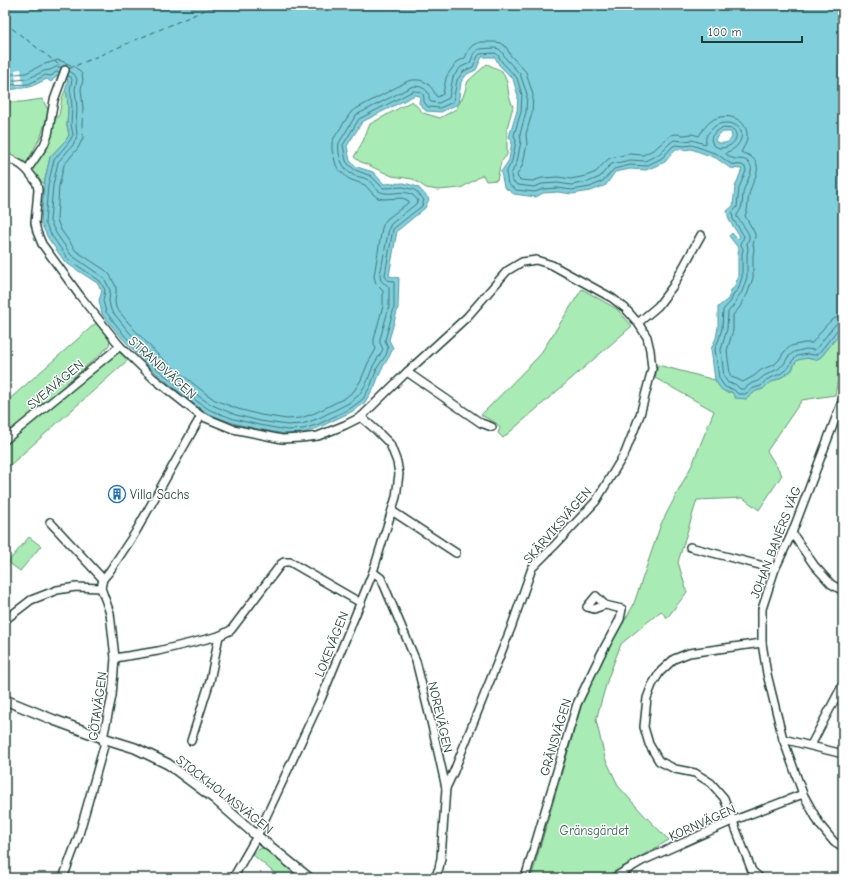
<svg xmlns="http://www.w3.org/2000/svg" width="848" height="883" font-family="'Comic Neue',sans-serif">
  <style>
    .green { fill: #a9ebb4; stroke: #649474 }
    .water { fill: #7fcfdc; stroke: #599599; fill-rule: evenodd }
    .pier { fill: #fff }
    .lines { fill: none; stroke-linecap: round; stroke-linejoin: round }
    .shore { stroke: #457777; stroke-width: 1 }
    .ferry { stroke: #37625e; stroke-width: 1; stroke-dasharray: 5 4; stroke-linecap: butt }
    .minor-casing { stroke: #1f3d34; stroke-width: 10 }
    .tertiary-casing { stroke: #1f3d34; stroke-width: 12 }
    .minor { stroke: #fff; stroke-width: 7 }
    .tertiary { stroke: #fff; stroke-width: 9 }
    .labels { text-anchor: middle; stroke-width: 3; stroke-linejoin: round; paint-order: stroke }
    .street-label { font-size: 13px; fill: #1f3d34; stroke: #fff }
    .poi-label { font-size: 13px; fill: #1f3d34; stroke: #fff; text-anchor: start }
    .park-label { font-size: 13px; fill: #3b604e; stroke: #fff }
  </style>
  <rect width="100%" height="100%" fill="#fff"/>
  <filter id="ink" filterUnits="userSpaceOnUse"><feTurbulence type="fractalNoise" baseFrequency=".025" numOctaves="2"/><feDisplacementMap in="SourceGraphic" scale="8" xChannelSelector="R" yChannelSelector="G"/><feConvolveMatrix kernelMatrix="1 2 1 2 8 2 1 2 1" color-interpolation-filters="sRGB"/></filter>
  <g filter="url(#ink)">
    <!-- green -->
    <g class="green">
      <polygon points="487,64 502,71 507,82 509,96 513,107 507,128 507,155 501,162 497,180 486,181 483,175 461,188 438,190 426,188 413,179 392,176 359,161 354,157 363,141 370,124 412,101 423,113 440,118 456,109 463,97 468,81"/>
      <polygon points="65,91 67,93 68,109 67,125 69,135 66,140 50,157 44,184 32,170 47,146 55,120 59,115 62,98"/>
      <polygon points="7,95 8,102 22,102 42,99 49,111 41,136 26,164 5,153 5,96"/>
      <polygon points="582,289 617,309 632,326 503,438 498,433 500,428 496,423 481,415 539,356"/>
      <polygon points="96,323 110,340 109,345 105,350 5,437 5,403"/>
      <polygon points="843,330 843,370 839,374 835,395 802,400 767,451 782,475 759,510 743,498 697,500 678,562 687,592 667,618 661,611 621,644 608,678 596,720 605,758 619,787 644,815 669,840 604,878 531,878 588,683 633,606 661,524 692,465 714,411 655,378 658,365 715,380 721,389 726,392 732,392 746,399 756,391 763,389 768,384 782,377 792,370 795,363 798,359 807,358 815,360 821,357"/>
      <polygon points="119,352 128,360 9,466 5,461 5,443 111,355"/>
      <polygon points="29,537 41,546 20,571 8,562"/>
      <polygon points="262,848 268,849 300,877 300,878 277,878 278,876 252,854 257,850"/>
    </g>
    <!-- water -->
    <path class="water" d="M5 5H843V330L821 357 815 360 807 358 798 360 795 363 792 370 782 377 768 384 763 389 756 391 746 399 735 398 732 392H726L721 389 715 380 711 349 716 338 718 327V307L728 299 731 290 734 288 738 276V254L739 249 729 236 732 233 737 239 740 237 729 220 727 211 733 206 735 187 742 169 730 168 716 158 691 149 684 150 676 149 665 162 646 170 630 169 615 172 606 185 591 191 572 194 558 192 543 193 536 197 514 194 504 187 501 172 509 160 512 141 509 137 517 111 518 96 513 79 499 65 495 57H482L476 70 467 74 461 82 458 104 441 112 426 111 419 103 420 96 415 95 362 122 347 146 350 161 357 167 373 172 384 184 404 183 418 187 429 199 425 208 397 231 389 276 399 278 398 308 389 340 393 348 389 357 381 370 375 386 365 402 353 411 320 427 304 433 286 434 258 429 233 423 208 414 196 406 149 367 122 338 102 314 99 300 102 291 97 283 65 262 48 238 41 223 44 184 50 157 66 140 69 135 67 125 68 109 67 93 65 91 68 80 58 75 51 82 47 79 30 87 8 90 7 95 5 96ZM724 132H731L732 137C729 144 722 144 716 142L715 139 718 136 719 134Z"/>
    <!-- pier -->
    <polygon class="pier" points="21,69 23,85 16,86 15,70"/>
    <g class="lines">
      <!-- shore -->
      <g class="shore">
        <path d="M69 71 74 74 77 79 75 89 77 108 76 124 77 136 73 145 58 162 53 185 50 221 56 233 71 255 104 278 110 290 109 301 111 310 129 332 155 360 201 398 212 405 236 415 260 421 287 425 302 424 317 419 349 403 359 395 367 382 373 366 381 353 383 349 380 343V339L389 307V287C385 282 380 284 380 275L389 228 391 224 417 203 418 201C408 185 394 197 381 192 375 190 373 183 368 180 364 177 358 177 353 175 342 169 337 154 339 143L356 115 411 87C417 85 425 87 428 93 430 97 428 99 431 102L439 103 449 98 453 77 461 67 470 63 474 53 479 49 495 48 499 49 502 52 506 59 520 74 527 94 526 112 520 134 521 141 517 162 511 174 512 181 518 185 534 187 542 184 558 183 571 185 588 182 600 177 608 167 612 164 630 160 645 161 659 154 670 143 674 140 684 141 692 140 705 144 706 143C705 136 707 134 712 129 716 124 721 123 728 123 748 125 744 147 727 152L726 154C735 163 742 156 748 162 751 165 752 168 751 171 750 177 746 183 744 189 741 199 745 205 737 215V217L747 231 749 235V239L747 243 748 249 747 255V277L742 292 738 297 735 304 728 312 727 329 721 350 724 377 728 383 735 384 740 389H744L752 383 758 381 764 376 778 369 784 364 788 357 794 352 806 349 815 350 835 325 838 323 843 322"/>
        <path d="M5 75 26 73 42 65 58 60 64 62 75 67 82 74 83 80 81 89 83 108 82 124 83 138 78 148 64 165 59 186 57 220 61 230 76 251 105 270 110 275 116 287V293L115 301 116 308 133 328 159 356 205 393 215 400 238 409 261 415 287 419 301 418 315 413 345 398 354 391 361 380 368 363 376 349 374 344V339L383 306V291L376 284 374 276 382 228 384 223 387 219 408 203 409 201 407 200 402 198 384 199 378 198 373 194 365 185 349 179 338 169 336 165 332 150V143L334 138 349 115 352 111 408 81C423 77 431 84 436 96L438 97 443 94 446 78 448 74 457 62 465 58 469 49 473 45 480 42H495L501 43 506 47 511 56 526 72 533 95 532 113 526 134 527 144 523 164 517 175 518 178 520 180 533 181 542 178 558 177 571 179 586 176 596 172 605 162 610 158 629 154 643 155 655 149 666 139 671 135 676 134 684 135 692 134 699 136C702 131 706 125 711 121 725 111 749 118 747 138 747 143 743 148 741 152 744 154 747 154 750 156 765 166 753 179 750 191 747 200 749 208 745 216L752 228 755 234V238L753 244 754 249 753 256V278L747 295 743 300 740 307 733 315V330L727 351 730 374 731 377 737 379 743 382 754 376 761 370 775 364 779 360 784 352 791 346 804 343H812C821 333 828 317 843 316"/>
        <path d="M68 76 71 77 72 80 70 90 71 93 72 108 71 124 73 135 69 142 54 160 48 185 45 223 52 236 68 259 100 281 105 290 103 301 106 312 125 336 151 364 198 402 210 410 234 419 259 425 287 430 303 429 319 424 351 408 363 399 371 385 377 368 386 355 388 348 385 340 394 308V283L393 281 387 280 385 275 393 229 422 206 424 200 415 190 403 187 383 188 371 176 355 170 348 164 346 161 343 145 359 119 413 91C423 91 424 94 424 102L428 107 440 108 453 102 457 80 464 71 473 67 478 56 480 54 495 53 498 55 502 62 517 78 522 95 521 112 514 135 516 141 512 161 506 173 508 184 516 190 535 192 543 189 558 188 572 190 590 187 603 181 614 169 630 165 646 166 662 158 673 146 676 145 684 146 692 145 717 154 731 164 742 165 745 167 746 171 739 188 737 207 732 213 733 219 744 236 743 239 740 243 743 249 742 254V277L738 290 734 293 731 301 723 310 722 328 719 339 715 349 719 378 724 386 727 388 733 389 738 394H745L754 388 761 386 766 380 780 374 789 367 792 361 797 356 807 354 814 355 818 354 838 329 843 327"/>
        <polyline points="5,81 27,79 44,71 50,70 56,67 62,67"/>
        <polyline points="5,87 8,85 29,84 45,75 51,76 56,72 60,72"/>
        <path d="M722 128 733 129C742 138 730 149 719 148 717 147 715 146 713 145L711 139C712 134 718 130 722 128Z"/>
      </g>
      <!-- ferry -->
      <g class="ferry">
        <polyline points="5,23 62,67"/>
        <polyline points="68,69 217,5"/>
      </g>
      <!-- minor casing -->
      <g class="minor-casing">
        <g id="minor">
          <polyline points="5,156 21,165 27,170 34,179 37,184 38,190 35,223 37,232 42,244 80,296 120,346 153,378 201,416 233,429 282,439 301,438 318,436 345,425 361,417 407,372 467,317 507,271 522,262 536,260 552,265 612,298 625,308 638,323 647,337 650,350 652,369 640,415 625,453 596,501 555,545 532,568 511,628 454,771 446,788"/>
          <polyline points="27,170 44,145 48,135 54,100 65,70"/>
          <polyline points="638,323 658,306 673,286 701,235"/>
          <polyline points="407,372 481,423 492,427"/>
          <polyline points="843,399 792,533 775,569 762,609 762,643 767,674 783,739 803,794 820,825 834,842 843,848"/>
          <polyline points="5,440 120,346"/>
          <polyline points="392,511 456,553"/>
          <polyline points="50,522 103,579"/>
          <polyline points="792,533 814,565 831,584 843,591"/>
          <polyline points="690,547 775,569"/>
          <polyline points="373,572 381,578 416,661 433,730 446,788 441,858 439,868 435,878"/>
          <polyline points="5,620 31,600 57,590 76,587 101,588"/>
          <polyline points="115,658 158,651 219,636 231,630 281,564 284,562 290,562 361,603"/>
          <polyline points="783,739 843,754"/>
          <polyline points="191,741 210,681 219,636"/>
          <polyline points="811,745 843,684"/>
          <polyline points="63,878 78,838 104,746 103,738 112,696 115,658 110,613 101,588 103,579 109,572 135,533 201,416"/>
          <polyline points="233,878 257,836 321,699 373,572 396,497 399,474 397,462 390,444 376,430 361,417"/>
          <polyline points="525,878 577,704 601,654 620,619 622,609 605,605 596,596 587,607 594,609 605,605"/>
          <polyline points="613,878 642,861 732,821 803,794"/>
          <polyline points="760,878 752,871 724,798 711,783 695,773 675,769 659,761 649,744 644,727 647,698 652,685 660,672 674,659 689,653 762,643"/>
        </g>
      </g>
      <!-- tertiary casing -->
      <g class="tertiary-casing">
        <polyline id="tertiary" points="5,700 54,720 103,738 135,748 168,764 215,799 257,836 309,878"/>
      </g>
      <!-- minor -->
      <use href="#minor" class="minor"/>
      <!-- tertiary -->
      <use href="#tertiary" class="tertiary"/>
    </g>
  </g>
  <!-- icons -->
  <defs>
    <g id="building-ring" transform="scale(0.9)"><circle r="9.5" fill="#fff" stroke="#1f6fb2" stroke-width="1.5"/><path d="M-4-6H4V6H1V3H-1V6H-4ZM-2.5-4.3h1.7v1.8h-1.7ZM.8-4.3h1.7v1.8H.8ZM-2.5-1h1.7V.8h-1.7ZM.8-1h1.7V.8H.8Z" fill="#1f6fb2"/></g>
  </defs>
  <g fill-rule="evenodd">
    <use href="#building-ring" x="117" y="494"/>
  </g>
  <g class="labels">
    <!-- street labels -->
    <g class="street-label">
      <text transform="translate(163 367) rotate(42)" y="5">STRANDVÄGEN</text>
      <text transform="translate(55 384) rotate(-40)" y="5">SVEAVÄGEN</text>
      <text transform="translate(557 525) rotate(-49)" y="5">SKÄRVIKSVÄGEN</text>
      <text transform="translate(775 542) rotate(-69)" y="5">JOHAN BANÉRS VÄG</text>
      <text transform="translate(331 644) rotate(-68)" y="5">LOKEVÄGEN</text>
      <text transform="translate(97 706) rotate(-82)" y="5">GÖTAVÄGEN</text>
      <text transform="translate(441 717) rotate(77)" y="5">NOREVÄGEN</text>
      <text transform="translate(555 737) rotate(-73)" y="5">GRÄNSVÄGEN</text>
      <text transform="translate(225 794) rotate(38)" y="5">STOCKHOLMSVÄGEN</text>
      <text transform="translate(702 822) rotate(-24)" y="5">KORNVÄGEN</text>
    </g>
    <!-- poi labels -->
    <g class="poi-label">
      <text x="130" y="499">Villa Sachs</text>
    </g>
    <!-- park labels -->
    <g class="park-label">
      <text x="594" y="835">Gränsgärdet</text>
    </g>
  </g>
  <!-- margin -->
  <rect width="848" height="883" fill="none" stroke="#fff" stroke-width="20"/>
  <rect x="10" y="10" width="828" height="863" fill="none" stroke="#1f3d34" stroke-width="1.5" filter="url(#ink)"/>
  <!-- scale -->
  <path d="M702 36v6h100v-6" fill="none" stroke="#1f3d34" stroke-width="2"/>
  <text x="708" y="36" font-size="12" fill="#1f3d34" stroke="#ffffff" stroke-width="3" paint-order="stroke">100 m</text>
</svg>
